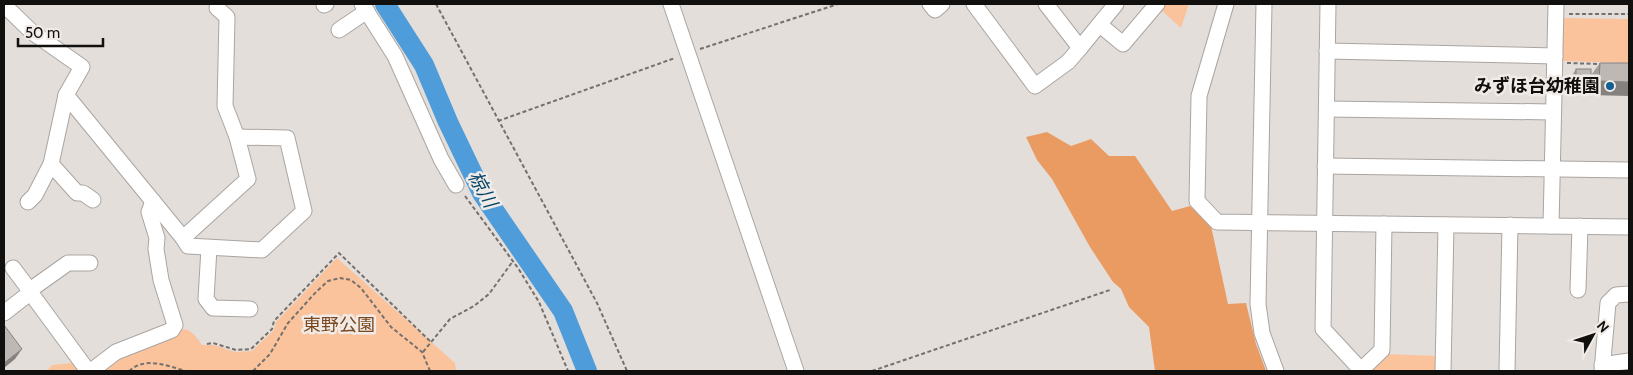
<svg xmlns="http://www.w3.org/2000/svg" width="1633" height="375" font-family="Cabin,'Noto Sans JP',sans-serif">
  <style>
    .green { fill: #fbc39c }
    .forest { fill: #e99b62 }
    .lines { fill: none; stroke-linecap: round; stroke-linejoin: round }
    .river { stroke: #4e9cd9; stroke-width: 20 }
    .minor-casing { stroke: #aaa5a1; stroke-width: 17 }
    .path { stroke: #74706e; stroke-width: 2; stroke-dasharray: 4 2.5; stroke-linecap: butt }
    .minor { stroke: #fff; stroke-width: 15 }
    .wall { fill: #a39e9b }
    .shaded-wall { fill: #85817e }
    .building { fill: #beb8b4; stroke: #85817e }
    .poi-dot { fill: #135f92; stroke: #f1ebe7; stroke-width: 2 }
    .labels { text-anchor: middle; stroke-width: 5; stroke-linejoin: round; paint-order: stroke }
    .poi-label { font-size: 18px; font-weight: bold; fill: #12100f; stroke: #f1ebe7; text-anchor: end }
    .park-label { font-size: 18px; fill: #7b471e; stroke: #f1ebe7 }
    .water-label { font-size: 19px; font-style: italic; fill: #04436b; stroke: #f1ebe7 }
  </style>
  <rect width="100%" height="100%" fill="#e4deda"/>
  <!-- green -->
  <g class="green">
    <polygon points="1164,4 1189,4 1181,28 1160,9"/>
    <polygon points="1563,18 1629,19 1629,63 1563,61"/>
    <path d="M337 258 455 363 456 371H47L52 365 72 363 91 366 182 329C192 329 197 338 202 345H214L235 352 252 351 274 330 276 322Z"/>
    <polygon points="1384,354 1439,356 1438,371 1372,371 1372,365"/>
  </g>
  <!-- forest -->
  <polygon class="forest" points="1047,132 1071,146 1091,139 1109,156 1135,156 1172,211 1190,206 1211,226 1228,304 1246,303 1256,344 1266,371 1155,371 1149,327 1129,307 1121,289 1113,282 1090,247 1052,179 1037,160 1026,137"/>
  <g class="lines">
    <!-- river -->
    <polyline class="river" points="385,4 424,65 448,122 482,193 563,311 587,371"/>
    <!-- minor casing -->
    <g class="minor-casing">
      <g id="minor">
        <polyline points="362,4 395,56 441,159 456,185"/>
        <polyline points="671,4 796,371"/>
        <polyline points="930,4 935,10 942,4"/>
        <polyline points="974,4 1035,86 1068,62 1080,48"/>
        <polyline points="1046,4 1080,48 1116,4"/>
        <polyline points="1226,4 1199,96 1197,201 1217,222 1629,227"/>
        <polyline points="1264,4 1258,304 1262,333 1276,371"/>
        <polyline points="1328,4 1323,329 1362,371"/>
        <polyline points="4,5 32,32 82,67 66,95 183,238 248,179 237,137 225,106 227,17 217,8"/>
        <polyline points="324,5 326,4"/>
        <polyline points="1100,25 1123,44 1157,4"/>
        <polyline points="339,30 367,11"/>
        <polyline points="1327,51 1555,56"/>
        <polyline points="66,95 51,164 77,193 83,193 93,200"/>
        <polyline points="1327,109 1553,112"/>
        <polyline points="1325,166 1629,170"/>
        <polyline points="28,202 35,195 51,164"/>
        <polyline points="1551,226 1556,4"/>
        <polyline points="183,238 188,246 262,250 304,211 287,138 237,137"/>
        <polyline points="209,248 206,299 213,308 250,309"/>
        <polyline points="30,290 68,263 90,263"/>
        <polyline points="1578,290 1580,226"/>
        <polyline points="30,292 88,371"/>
        <polyline points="4,313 31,292 13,268"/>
        <polyline points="1602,365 1629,361"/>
        <polyline points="91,371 116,352 172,330 175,325 161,280 156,249 157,238 149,212 153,201"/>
        <polyline points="1360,371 1382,350 1384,224"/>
        <polyline points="1443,371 1446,225"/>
        <polyline points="1507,371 1510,225"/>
        <polyline points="1602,371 1608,303 1616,295 1629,294"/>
      </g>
    </g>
    <!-- path -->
    <g class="path">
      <polyline points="436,4 597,303 627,371"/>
      <polyline points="1569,14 1629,14"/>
      <polyline points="700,49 838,4"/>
      <polyline points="1567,63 1600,64"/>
      <polyline points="498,121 675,58"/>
      <polyline points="465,196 518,268 539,302 568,371"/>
      <polyline points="207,344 213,343 236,350 251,349 272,329 274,321 339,253 431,342"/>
      <polyline points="423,352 450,319 474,306 489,294 513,261"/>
      <path d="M129 371C146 356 167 366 186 371"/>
      <polyline points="253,371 270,354 288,323 316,292 328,281 340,278 351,280 361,288 391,327 422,352 430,371"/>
      <polyline points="872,371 1110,290"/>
    </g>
    <!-- minor -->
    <use href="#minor" class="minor"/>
  </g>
  <!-- wall -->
  <polygon class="wall" points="1600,63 1629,63 1590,95 1590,87 1586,93 1571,93 1571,77 1576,69 1591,75"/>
  <!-- shaded-wall -->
  <g class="shaded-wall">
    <polygon points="1599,81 1629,82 1629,96 1590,95"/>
    <polygon points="1576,86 1591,86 1586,93 1571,93"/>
    <polygon points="22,349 15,359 4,368 4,363"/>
  </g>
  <!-- building -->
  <g class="building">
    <polygon points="1600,63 1629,63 1629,82 1599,81"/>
    <rect x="1576" y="69" width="15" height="17"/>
    <polygon points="4,325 22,349 4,363"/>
  </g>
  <!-- markers -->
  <circle class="poi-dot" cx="1610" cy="86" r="5"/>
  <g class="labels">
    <!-- poi labels -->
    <g class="poi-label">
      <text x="1600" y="92">みずほ台幼稚園</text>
    </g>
    <!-- park labels -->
    <g class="park-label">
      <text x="339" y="331">東野公園</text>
    </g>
    <!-- water labels -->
    <g class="water-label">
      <text transform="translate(483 189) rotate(61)" y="7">椋川</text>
    </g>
  </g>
  <!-- border -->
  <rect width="1633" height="375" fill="none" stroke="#12100f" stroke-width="10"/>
  <!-- north arrow -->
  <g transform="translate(1593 335) rotate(50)" stroke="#f1ebe7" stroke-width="4" paint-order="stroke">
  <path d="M0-4L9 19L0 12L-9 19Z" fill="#12100f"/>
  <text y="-8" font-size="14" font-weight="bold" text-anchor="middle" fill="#12100f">N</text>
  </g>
  <!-- scale -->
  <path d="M18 38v8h85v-8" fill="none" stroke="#12100f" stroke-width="2.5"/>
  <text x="25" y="38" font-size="15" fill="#12100f" stroke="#f1ebe7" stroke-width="4" paint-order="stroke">50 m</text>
</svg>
